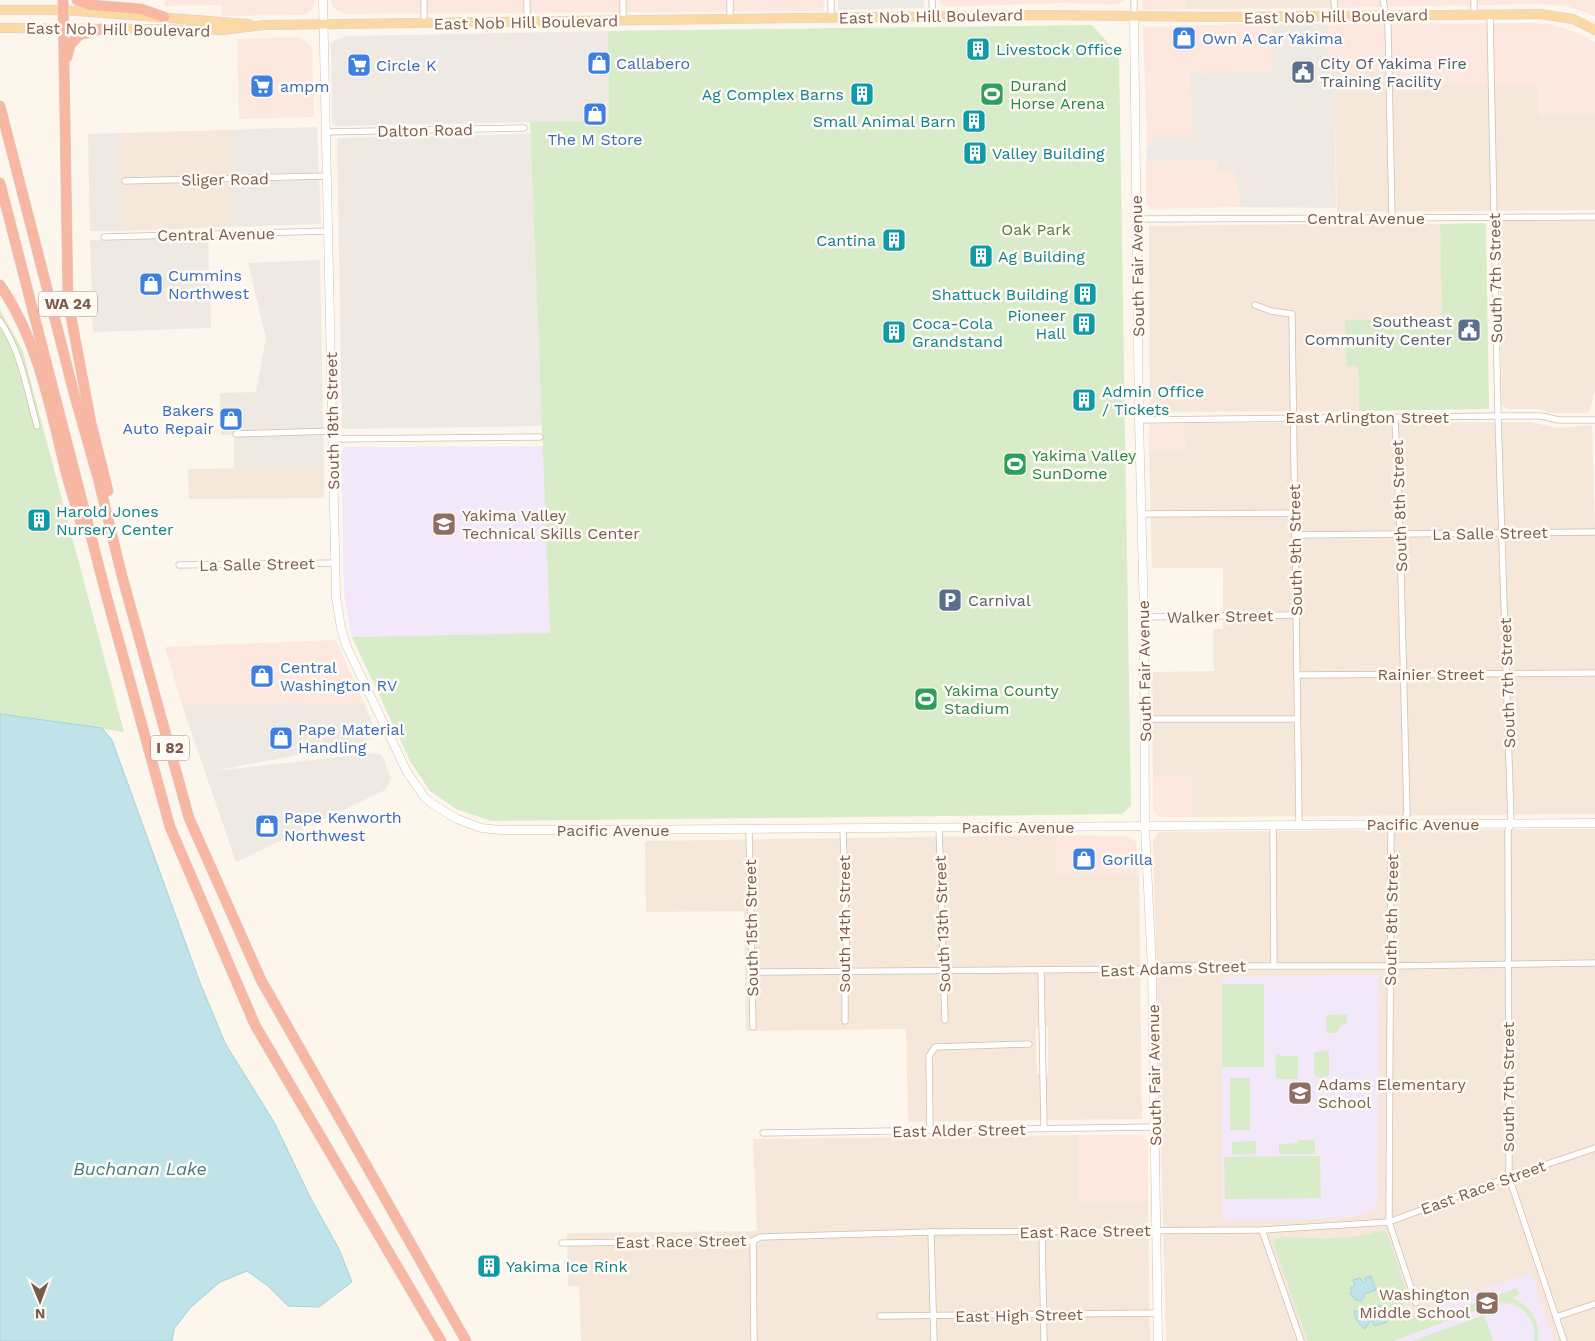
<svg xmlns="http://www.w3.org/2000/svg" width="1595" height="1341" font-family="'Work Sans',sans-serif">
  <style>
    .residential { fill: #f5e8da; fill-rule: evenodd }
    .commercial { fill: #fde8e0 }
    .industrial { fill: #efe9e4 }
    .education { fill: #f3e8fa }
    .green { fill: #d8ecc9 }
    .water { fill: #bfe3e8; stroke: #a5d3da }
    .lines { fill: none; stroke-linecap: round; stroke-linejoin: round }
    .street-casing { stroke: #d1beb0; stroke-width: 7 }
    .secondary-casing { stroke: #d6c0b0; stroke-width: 9 }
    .primary-casing { stroke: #dad1cd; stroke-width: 10 }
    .highway-casing { stroke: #dad1cd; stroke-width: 11 }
    .street { stroke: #fff; stroke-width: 5.5 }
    .secondary { stroke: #fff; stroke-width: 8 }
    .primary { stroke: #fbd9a5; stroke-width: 9 }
    .highway { stroke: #f7b7a3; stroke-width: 10 }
    .labels { text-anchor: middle; stroke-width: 5; stroke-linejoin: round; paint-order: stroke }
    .shield { fill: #fffaf3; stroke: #a28b7f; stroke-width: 1 }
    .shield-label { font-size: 15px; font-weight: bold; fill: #7a5c4d }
    .street-label { font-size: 16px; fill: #7a5c4d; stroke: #fffaf3 }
    .shop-label { font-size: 16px; fill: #366cbe; stroke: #fffaf3; text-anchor: start }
    .culture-label { font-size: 16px; fill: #0d838f; stroke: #fffaf3; text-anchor: start }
    .service-label { font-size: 16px; fill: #4e5e75; stroke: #fffaf3; text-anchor: start }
    .leisure-label { font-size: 16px; fill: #27864d; stroke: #fffaf3; text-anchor: start }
    .park-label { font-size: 16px; fill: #537a41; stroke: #fffaf3 }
    .education-label { font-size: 16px; fill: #785e54; stroke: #fffaf3; text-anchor: start }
    .water-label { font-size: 18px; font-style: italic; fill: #437c86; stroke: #fffaf3 }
  </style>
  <rect width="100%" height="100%" fill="#fdf6ec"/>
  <!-- residential -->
  <g class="residential">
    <polygon points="1186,0 1328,0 1329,8 1186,9"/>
    <polygon points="1394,71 1393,86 1539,86 1540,116 1595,116 1595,210 1337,212 1334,72"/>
    <polygon points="227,130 230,227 123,231 120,133"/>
    <polygon points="1502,221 1595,221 1595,391 1590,410 1586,413 1546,413 1546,411 1539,409 1509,409 1502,406 1499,224"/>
    <polygon points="1392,223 1440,224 1442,319 1345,321 1346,366 1358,366 1359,411 1155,412 1150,411 1149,226"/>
    <polygon points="1530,422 1557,428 1592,425 1595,528 1595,814 1191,817 1191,777 1153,776 1151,672 1214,671 1213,629 1223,629 1223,568 1152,568 1149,452 1185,451 1183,423"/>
    <polygon points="324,467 324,498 189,499 188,469"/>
    <polygon points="1595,829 1595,1341 1166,1341 1153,840 1159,832"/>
    <path d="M1056 835 1057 876 1139 875 1142 1119 908 1122 906 1029 746 1031 744 911 646 912 645 841ZM1036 1027H1048V1075L1037 1074Z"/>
    <polygon points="1078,1135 1079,1202 1148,1202 1150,1341 581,1341 579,1287 568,1286 567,1233 757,1231 753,1139"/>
  </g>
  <!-- commercial -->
  <g class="commercial">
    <polygon points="165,0 315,0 315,4 310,12 304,15 222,16 221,5 165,6"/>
    <polygon points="331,0 824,0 823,11 346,14 333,8"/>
    <polygon points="939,0 1124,0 1123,2 1116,5 1063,3 946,7 941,3"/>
    <polygon points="1142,0 1186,0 1186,9 1143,10"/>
    <polygon points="1328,0 1595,0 1595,16 1567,6 1540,4 1329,8"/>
    <polygon points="1272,23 1272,71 1191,73 1192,137 1153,137 1153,146 1147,146 1143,27"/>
    <polygon points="1531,23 1549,24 1576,32 1595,42 1595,116 1540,116 1539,86 1393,86 1393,71 1334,72 1334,58 1328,58 1327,24"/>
    <polygon points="299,37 307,42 312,48 314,117 239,119 237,39"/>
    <polygon points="1217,160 1235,170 1240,207 1152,209 1146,204 1146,162"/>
    <polygon points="1183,423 1185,451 1149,452 1149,427 1151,424"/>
    <polygon points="336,640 365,705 182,705 165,647"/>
    <polygon points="1153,776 1191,777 1191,817 1161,817 1155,814 1153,810"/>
    <polygon points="1056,835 1128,836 1136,842 1139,875 1057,876"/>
    <polygon points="1078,1135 1142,1135 1148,1142 1148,1202 1079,1202"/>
  </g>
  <!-- industrial -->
  <g class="industrial">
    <polygon points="838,0 924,0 924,8 838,10"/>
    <polygon points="1272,23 1327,24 1328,58 1334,58 1336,208 1240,207 1235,170 1218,170 1217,160 1146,162 1147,146 1153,145 1153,137 1192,137 1190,73 1272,71"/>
    <polygon points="608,31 609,121 334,126 332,122 331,43 336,40 347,36"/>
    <polygon points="317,127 321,224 230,227 227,130"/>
    <polygon points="120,133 123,231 90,231 88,134"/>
    <polygon points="531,134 542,426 342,429 337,138"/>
    <polygon points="208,237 211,328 93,332 90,240"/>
    <polygon points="320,260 324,467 234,468 234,435 221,435 220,393 256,392 266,338 248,263"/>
    <polygon points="182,705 365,705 374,728 374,734 367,742 214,771 376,753 382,755 391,779 385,790 236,862"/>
  </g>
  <!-- education -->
  <g class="education">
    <polygon points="543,446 550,633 352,637 344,594 341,453 344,447"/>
    <polygon points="1379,975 1377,1209 1355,1216 1345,1218 1223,1221 1221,977"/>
    <polygon points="1531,1273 1554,1341 1380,1341 1416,1324 1431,1308 1434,1299 1472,1288 1473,1293"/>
  </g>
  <!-- green -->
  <g class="green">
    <polygon points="1092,25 1119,55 1131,806 1122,814 491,821 456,809 430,791 410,761 352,637 550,633 530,122 609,121 608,31"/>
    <polygon points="1483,223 1486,225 1489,409 1359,411 1358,366 1346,366 1345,320 1442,319 1440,224"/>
    <polygon points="0,310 22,349 124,732 0,714"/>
    <rect x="1222" y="984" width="42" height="83"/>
    <polygon points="1347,1014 1347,1023 1340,1026 1337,1033 1327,1033 1326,1017 1328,1015"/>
    <path d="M1329 1050V1075C1324 1079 1319 1080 1314 1074V1052Z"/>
    <polygon points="1278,1053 1282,1056 1298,1056 1298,1079 1276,1079 1275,1057"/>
    <rect x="1230" y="1078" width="20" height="52"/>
    <polygon points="1298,1140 1315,1140 1315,1154 1279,1154 1279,1144 1298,1143"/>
    <polygon points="1256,1141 1256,1154 1232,1154 1232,1142"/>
    <polygon points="1320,1156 1321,1198 1225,1199 1224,1157"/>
    <path d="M1381 1230 1387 1233 1407 1292 1404 1303 1405 1310 1409 1315 1416 1317 1424 1316 1417 1323 1517 1288 1520 1294 1513 1298C1533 1309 1539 1318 1538 1341H1534C1538 1322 1523 1303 1503 1303 1499 1303 1495 1304 1491 1305L1393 1341H1308L1273 1243 1275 1240 1281 1237C1315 1238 1349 1242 1381 1230Z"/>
    <polygon points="1484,1315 1493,1341 1412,1341"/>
  </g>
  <!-- water -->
  <g class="water">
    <polygon points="0,714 102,728 112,740 199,980 225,1043 274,1122 311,1199 339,1249 352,1282 319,1307 288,1306 268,1286 247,1271 220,1282 190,1308 174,1329 172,1341 0,1341"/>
    <polygon points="1371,1276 1376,1290 1364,1294 1364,1298 1361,1301 1355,1300 1350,1293 1352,1292 1350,1288 1355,1285 1353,1280 1360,1278 1364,1283 1366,1282 1365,1278"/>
    <path d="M1378 1305 1385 1307V1313L1380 1316H1385L1387 1322 1374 1326 1373 1321H1370L1365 1329C1359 1324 1355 1319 1354 1311H1363L1377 1318 1378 1316 1375 1310Z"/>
  </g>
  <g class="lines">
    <!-- street casing -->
    <g class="street-casing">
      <g id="street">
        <polyline points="424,0 424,24"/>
        <polyline points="527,0 527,22"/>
        <polyline points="623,0 623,21"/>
        <polyline points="730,0 730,20"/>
        <polyline points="831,0 831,18"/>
        <polyline points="932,0 933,16"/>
        <polyline points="1334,0 1335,16"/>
        <polyline points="1383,0 1388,25 1392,217"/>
        <polyline points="1474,0 1474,15"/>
        <polyline points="1490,15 1498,416 1511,823 1508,831 1509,1177 1564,1341"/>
        <polyline points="1134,17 1134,0"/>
        <polyline points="325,132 524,128"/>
        <polyline points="125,181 326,176"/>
        <polyline points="1137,219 1595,217"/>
        <polyline points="104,237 328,231"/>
        <polyline points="1255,305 1271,311 1292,314 1299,825"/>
        <path d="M0 321C21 351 27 391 37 426"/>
        <path d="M1395 418 1400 534 1407 814C1404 822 1396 825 1391 833L1389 1222 1416 1303"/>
        <polyline points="1139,420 1498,416 1541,416 1559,420 1595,420"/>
        <polyline points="236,434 331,431"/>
        <polyline points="331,439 540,437"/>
        <polyline points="1141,514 1294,513"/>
        <polyline points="1295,535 1595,532"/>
        <polyline points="179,565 335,563"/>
        <polyline points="1144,617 1296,615"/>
        <polyline points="1297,675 1595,673"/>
        <polyline points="1145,719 1297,719"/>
        <polyline points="1273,825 1274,966"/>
        <polyline points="939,827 945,1020"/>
        <polyline points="843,828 847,970 845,979 845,1021"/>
        <polyline points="749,829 753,1027"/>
        <polyline points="1041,971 1044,1128"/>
        <polyline points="751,972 1152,969 1162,966 1390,966 1595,963"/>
        <polyline points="930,1130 929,1056 935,1047 1029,1044"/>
        <polyline points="763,1133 1154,1127"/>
        <polyline points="1262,1230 1301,1341"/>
        <polyline points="1042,1231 1044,1341"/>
        <polyline points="931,1232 934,1341"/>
        <polyline points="753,1241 754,1341"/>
        <polyline points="562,1243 753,1241 760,1237 931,1232 1262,1230 1389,1222 1509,1177 1595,1148"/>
        <polyline points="880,1316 1158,1313"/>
        <polyline points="1556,1317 1595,1304"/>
      </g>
    </g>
    <!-- secondary casing -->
    <g class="secondary-casing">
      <g id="secondary">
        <polyline points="323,0 336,597 341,628 346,645 407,772 425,798 434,805 457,819 481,828 501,830 596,830 1595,823"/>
        <polyline points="1134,17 1139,420 1144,617 1145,826 1152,969 1158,1341"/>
      </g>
    </g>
    <!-- primary casing -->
    <g class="primary-casing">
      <g id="primary">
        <polyline points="0,10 63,10 249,24"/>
        <polyline points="0,28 222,30 265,25 1040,15 1216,17 1540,14 1573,19 1595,30"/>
      </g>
    </g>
    <!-- highway casing -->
    <g class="highway-casing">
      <g id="highway">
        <polyline points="63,0 68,301 91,423 108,491"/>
        <polyline points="77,0 90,5 141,9 164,17"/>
        <polyline points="67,57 70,45 79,35 105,28"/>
        <polyline points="0,106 75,397 98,478 122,576 189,818 261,980 466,1341"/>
        <polyline points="0,183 107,598 170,827 255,1025 441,1341"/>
        <path d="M0 285C37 339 49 402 64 464 69 485 76 506 82 527"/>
      </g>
    </g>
    <!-- street -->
    <use href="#street" class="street"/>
    <!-- secondary -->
    <use href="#secondary" class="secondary"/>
    <!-- primary -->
    <use href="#primary" class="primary"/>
    <!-- highway -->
    <use href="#highway" class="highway"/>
  </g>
  <!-- icons -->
  <defs>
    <g id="shop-square" transform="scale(1.25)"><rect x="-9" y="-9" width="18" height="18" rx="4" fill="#3f7fe0" stroke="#fffaf3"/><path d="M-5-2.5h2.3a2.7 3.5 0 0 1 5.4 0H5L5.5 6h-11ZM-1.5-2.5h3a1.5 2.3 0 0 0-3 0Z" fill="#fff"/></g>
    <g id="building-square" transform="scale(1.25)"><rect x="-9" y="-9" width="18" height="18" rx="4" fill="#0f9aa8" stroke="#fffaf3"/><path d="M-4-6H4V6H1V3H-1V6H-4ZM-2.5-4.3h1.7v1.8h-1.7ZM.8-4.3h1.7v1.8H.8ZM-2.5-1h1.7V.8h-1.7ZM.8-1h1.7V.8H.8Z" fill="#fff"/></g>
    <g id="supermarket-square" transform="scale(1.25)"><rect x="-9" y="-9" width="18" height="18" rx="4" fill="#3f7fe0" stroke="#fffaf3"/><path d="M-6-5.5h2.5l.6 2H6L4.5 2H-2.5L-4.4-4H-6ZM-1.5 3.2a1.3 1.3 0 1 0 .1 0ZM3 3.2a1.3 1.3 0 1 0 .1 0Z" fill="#fff"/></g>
    <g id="civic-square" transform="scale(1.25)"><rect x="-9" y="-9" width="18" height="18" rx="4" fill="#5c6f8a" stroke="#fffaf3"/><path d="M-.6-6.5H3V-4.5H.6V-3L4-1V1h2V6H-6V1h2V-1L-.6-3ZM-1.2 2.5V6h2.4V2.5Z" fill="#fff"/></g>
    <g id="stadium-square" transform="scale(1.25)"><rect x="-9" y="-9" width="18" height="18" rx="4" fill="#2e9e5b" stroke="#fffaf3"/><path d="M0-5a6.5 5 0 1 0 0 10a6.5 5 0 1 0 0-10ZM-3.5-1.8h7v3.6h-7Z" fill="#fff"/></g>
    <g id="school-square" transform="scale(1.25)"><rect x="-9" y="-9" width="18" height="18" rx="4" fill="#8d6e63" stroke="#fffaf3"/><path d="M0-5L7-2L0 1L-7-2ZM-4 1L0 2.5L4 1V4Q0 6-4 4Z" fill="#fff"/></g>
    <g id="parking-square" transform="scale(1.25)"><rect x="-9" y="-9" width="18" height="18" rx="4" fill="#5c6f8a" stroke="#fffaf3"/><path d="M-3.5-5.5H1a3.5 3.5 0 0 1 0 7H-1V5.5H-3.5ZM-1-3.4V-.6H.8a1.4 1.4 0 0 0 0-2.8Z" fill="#fff"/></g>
  </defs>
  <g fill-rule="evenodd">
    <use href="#shop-square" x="1184" y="38"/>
    <use href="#building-square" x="978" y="49"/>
    <use href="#shop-square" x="599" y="63"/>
    <use href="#supermarket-square" x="359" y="65"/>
    <use href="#civic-square" x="1303" y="72"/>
    <use href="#supermarket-square" x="262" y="86"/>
    <use href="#building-square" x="862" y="94"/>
    <use href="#stadium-square" x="992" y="94"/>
    <use href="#shop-square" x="595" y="114"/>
    <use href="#building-square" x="974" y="121"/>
    <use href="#building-square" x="975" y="153"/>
    <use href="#building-square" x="894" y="240"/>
    <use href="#building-square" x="981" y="256"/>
    <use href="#shop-square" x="151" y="284"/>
    <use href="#building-square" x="1085" y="294"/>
    <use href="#building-square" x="1084" y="324"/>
    <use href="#civic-square" x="1469" y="330"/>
    <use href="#building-square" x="894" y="332"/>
    <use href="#building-square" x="1084" y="400"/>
    <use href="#shop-square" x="231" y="419"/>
    <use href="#stadium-square" x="1015" y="464"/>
    <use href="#building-square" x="39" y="520"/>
    <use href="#school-square" x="444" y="524"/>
    <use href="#parking-square" x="950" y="600"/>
    <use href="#shop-square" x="262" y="676"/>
    <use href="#stadium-square" x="926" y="699"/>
    <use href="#shop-square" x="281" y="738"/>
    <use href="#shop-square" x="267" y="826"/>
    <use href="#shop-square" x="1084" y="859"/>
    <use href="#school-square" x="1300" y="1093"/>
    <use href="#building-square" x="489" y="1266"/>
    <use href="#school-square" x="1487" y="1303"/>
  </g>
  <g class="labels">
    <!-- shield labels -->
    <g class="shield">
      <rect x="39" y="291.5" width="58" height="25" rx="4"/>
      <rect x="151" y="735.5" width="38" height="25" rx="4"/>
    </g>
    <g class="shield-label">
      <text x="68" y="309">WA 24</text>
      <text x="170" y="753">I 82</text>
    </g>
    <!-- street labels -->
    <g class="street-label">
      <text transform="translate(931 16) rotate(-1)" y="6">East Nob Hill Boulevard</text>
      <text transform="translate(1336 16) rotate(-1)" y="6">East Nob Hill Boulevard</text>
      <text transform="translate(526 22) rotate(-1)" y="6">East Nob Hill Boulevard</text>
      <text transform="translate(118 29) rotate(1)" y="6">East Nob Hill Boulevard</text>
      <text transform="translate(425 130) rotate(-1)" y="6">Dalton Road</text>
      <text transform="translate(225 179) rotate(-1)" y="6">Sliger Road</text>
      <text x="1366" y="224">Central Avenue</text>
      <text transform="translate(216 234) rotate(-1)" y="6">Central Avenue</text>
      <text transform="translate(1137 266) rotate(-91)" y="6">South Fair Avenue</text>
      <text transform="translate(1495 278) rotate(-91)" y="6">South 7th Street</text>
      <text x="1367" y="423">East Arlington Street</text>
      <text transform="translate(332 421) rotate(-91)" y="6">South 18th Street</text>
      <text transform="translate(1399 506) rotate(-92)" y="6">South 8th Street</text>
      <text transform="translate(1490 533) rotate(-1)" y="6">La Salle Street</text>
      <text transform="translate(1295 550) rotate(-91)" y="6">South 9th Street</text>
      <text transform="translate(257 564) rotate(-1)" y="6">La Salle Street</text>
      <text transform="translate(1220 616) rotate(-1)" y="6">Walker Street</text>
      <text transform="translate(1144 671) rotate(-91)" y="6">South Fair Avenue</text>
      <text x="1431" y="680">Rainier Street</text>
      <text transform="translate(1507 683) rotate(-92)" y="6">South 7th Street</text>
      <text x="1423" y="830">Pacific Avenue</text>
      <text x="1018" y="833">Pacific Avenue</text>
      <text x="613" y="836">Pacific Avenue</text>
      <text transform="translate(1391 920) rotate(-89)" y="6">South 8th Street</text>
      <text transform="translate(844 924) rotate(-90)" y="6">South 14th Street</text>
      <text transform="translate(942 924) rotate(-92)" y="6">South 13th Street</text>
      <text transform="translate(751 928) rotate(-91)" y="6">South 15th Street</text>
      <text transform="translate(1173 968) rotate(-2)" y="6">East Adams Street</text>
      <text transform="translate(1154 1075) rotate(-91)" y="6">South Fair Avenue</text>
      <text transform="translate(1508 1087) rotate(-90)" y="6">South 7th Street</text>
      <text transform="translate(959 1130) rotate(-1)" y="6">East Alder Street</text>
      <text transform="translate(1483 1187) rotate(-20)" y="6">East Race Street</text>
      <text transform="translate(1085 1231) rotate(-1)" y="6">East Race Street</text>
      <text transform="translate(681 1241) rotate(-1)" y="6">East Race Street</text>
      <text transform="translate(1019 1315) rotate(-1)" y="6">East High Street</text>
    </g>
    <!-- shop labels -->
    <g class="shop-label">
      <text x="1202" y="44">Own A Car Yakima</text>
      <text x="616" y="69">Callabero</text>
      <text x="376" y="71">Circle K</text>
      <text x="280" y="92">ampm</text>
      <text x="595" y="145" text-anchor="middle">The M Store</text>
      <text x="168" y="281">Cummins<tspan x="168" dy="18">Northwest</tspan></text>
      <text x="214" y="416" text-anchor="end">Bakers<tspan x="214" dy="18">Auto Repair</tspan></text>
      <text x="280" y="673">Central<tspan x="280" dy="18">Washington RV</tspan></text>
      <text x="298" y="735">Pape Material<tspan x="298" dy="18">Handling</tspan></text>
      <text x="284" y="823">Pape Kenworth<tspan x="284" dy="18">Northwest</tspan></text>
      <text x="1102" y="865">Gorilla</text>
    </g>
    <!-- culture labels -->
    <g class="culture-label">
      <text x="996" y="55">Livestock Office</text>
      <text x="844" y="100" text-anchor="end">Ag Complex Barns</text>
      <text x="956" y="127" text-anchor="end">Small Animal Barn</text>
      <text x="992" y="159">Valley Building</text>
      <text x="876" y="246" text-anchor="end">Cantina</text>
      <text x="998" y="262">Ag Building</text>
      <text x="1068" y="300" text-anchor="end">Shattuck Building</text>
      <text x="1066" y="321" text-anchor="end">Pioneer<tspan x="1066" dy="18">Hall</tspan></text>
      <text x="912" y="329">Coca-Cola<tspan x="912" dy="18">Grandstand</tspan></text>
      <text x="1102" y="397">Admin Office<tspan x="1102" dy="18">/ Tickets</tspan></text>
      <text x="56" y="517">Harold Jones<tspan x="56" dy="18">Nursery Center</tspan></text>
      <text x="506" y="1272">Yakima Ice Rink</text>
    </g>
    <!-- service labels -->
    <g class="service-label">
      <text x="1320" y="69">City Of Yakima Fire<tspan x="1320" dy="18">Training Facility</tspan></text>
      <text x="1452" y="327" text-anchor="end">Southeast<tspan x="1452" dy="18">Community Center</tspan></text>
      <text x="968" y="606">Carnival</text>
    </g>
    <!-- leisure labels -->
    <g class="leisure-label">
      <text x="1010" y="91">Durand<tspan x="1010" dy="18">Horse Arena</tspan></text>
      <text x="1032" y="461">Yakima Valley<tspan x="1032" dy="18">SunDome</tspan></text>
      <text x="944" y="696">Yakima County<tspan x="944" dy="18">Stadium</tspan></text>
    </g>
    <!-- park labels -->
    <g class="park-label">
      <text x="1036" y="235">Oak Park</text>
    </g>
    <!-- education labels -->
    <g class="education-label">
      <text x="462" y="521">Yakima Valley<tspan x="462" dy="18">Technical Skills Center</tspan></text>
      <text x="1318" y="1090">Adams Elementary<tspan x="1318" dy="18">School</tspan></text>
      <text x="1470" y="1300" text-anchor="end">Washington<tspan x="1470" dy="18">Middle School</tspan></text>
    </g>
    <!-- water labels -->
    <g class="water-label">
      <text x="140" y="1175">Buchanan Lake</text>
    </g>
  </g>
  <!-- north arrow -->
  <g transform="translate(40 1301) rotate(179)" stroke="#fffaf3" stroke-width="4" paint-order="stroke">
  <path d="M0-4L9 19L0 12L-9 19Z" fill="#7a5c4d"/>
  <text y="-8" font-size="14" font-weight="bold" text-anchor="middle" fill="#7a5c4d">N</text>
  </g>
</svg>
